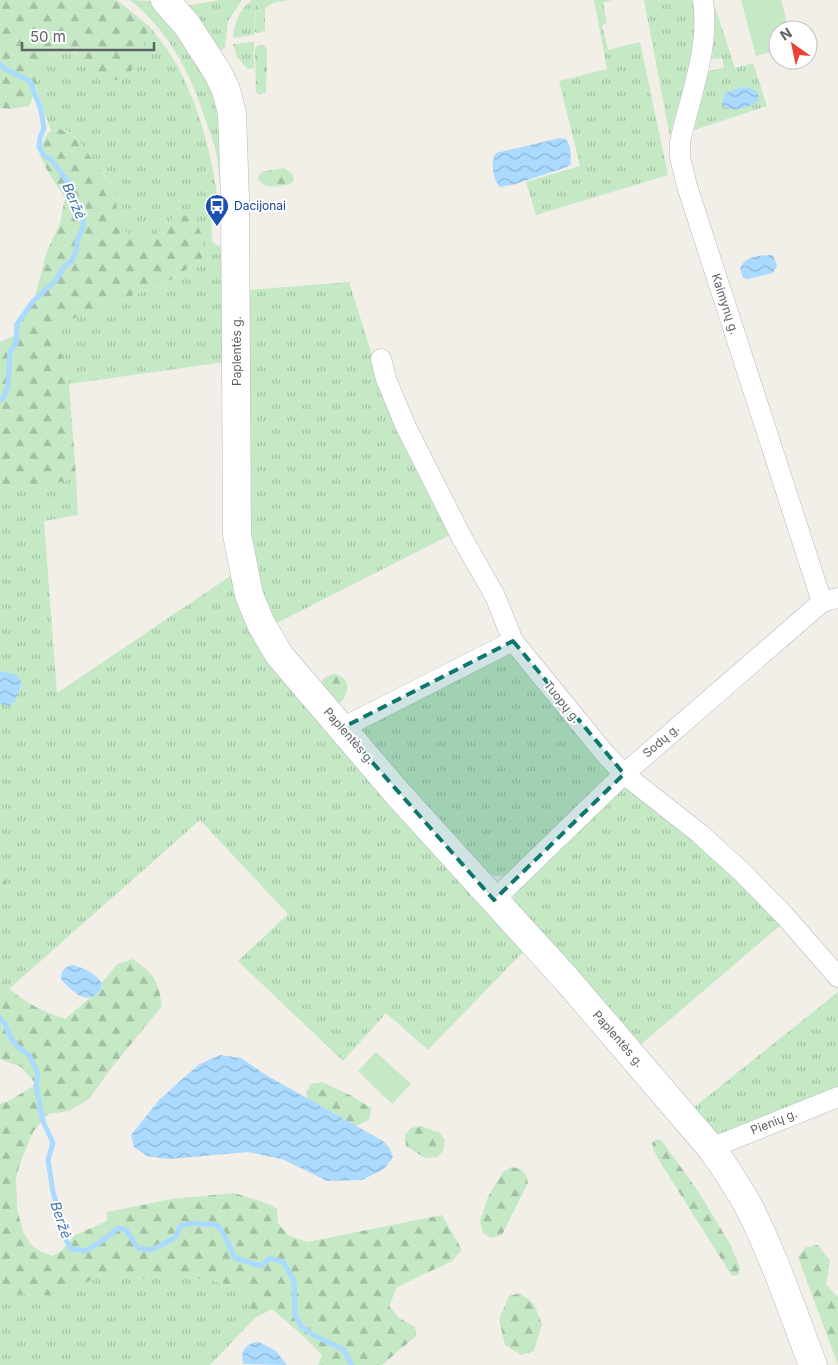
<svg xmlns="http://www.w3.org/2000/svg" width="838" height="1365" font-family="Inter,sans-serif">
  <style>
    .grass { fill: url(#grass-tufts) }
    .forest { fill: url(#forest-firs) }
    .garden { fill: #c5e8c5 }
    .water { fill: url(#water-waves) }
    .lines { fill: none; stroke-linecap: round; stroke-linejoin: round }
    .stream { stroke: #aadaff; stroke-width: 5 }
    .minor-casing { stroke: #b5b8bc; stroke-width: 21 }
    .secondary-casing { stroke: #b6babf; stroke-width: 29 }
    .minor { stroke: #fff; stroke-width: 20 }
    .secondary { stroke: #fff; stroke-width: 28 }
    .marked { fill: #0f766e; fill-opacity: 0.2; stroke: #0f766e; stroke-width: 4; stroke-dasharray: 10 6; stroke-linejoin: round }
    .labels { text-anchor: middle; stroke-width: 4; stroke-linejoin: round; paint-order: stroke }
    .transit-label { font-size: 12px; fill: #164399; stroke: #fff; text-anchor: start }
    .street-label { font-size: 12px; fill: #5f6368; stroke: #fff }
    .water-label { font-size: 14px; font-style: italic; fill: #4174aa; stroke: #fff }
  </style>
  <defs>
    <pattern id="grass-tufts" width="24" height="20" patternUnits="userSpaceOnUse" patternTransform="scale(1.25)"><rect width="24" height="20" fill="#c5e8c5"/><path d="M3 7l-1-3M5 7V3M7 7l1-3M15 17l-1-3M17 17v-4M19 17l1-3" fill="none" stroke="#a3c0a4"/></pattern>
    <pattern id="forest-firs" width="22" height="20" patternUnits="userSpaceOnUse" patternTransform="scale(1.25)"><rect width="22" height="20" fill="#c5e8c5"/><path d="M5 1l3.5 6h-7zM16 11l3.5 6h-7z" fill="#a3c0a4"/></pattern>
    <pattern id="water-waves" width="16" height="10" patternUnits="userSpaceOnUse" patternTransform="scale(1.25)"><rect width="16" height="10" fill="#aadaff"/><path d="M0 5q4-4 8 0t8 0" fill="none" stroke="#8eb4d2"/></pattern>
  </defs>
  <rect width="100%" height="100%" fill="#f1efe8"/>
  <!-- grass -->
  <g class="grass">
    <path d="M130 0 150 1 171 25 202 70 211 91 221 127V199C220 185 219 171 217 157 215 145 210 133 206 121 191 74 169 31 130 0Z"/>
    <polygon points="220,0 242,0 228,21 225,48 221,50 186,6"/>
    <path d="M252 0H256L254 35 233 38C234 24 239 9 252 0Z"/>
    <polygon points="594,0 612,0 603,3 607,23 602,25 608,50 640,42 668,175 536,215 526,182 580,166 559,81 607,69"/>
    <path d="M644 0H692C704 45 679 93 670 137Z"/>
    <polygon points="715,7 735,68 753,63 767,106 694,130 709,71 724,68 722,58 712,59 715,33"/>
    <path d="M150 27C157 37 165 45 171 55 198 100 211 150 218 201L211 205 212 242 221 247 225 362 69 384 53 326 170 281 202 259 174 217 155 236 138 241C132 237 124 232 120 226 113 215 117 200 113 188 110 179 102 173 96 166 86 152 74 123 51 130 47 118 37 97 37 86 37 76 43 69 48 62 66 32 82 60 96 77L143 47Z"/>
    <polygon points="254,42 254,68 248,69 237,57 233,44"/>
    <polygon points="349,282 384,393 452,534 271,626 249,556 248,290"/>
    <polygon points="76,476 78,515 44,521 57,693 232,575 240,610 258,644 526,949 428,1050 386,1013 343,1061 238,961 288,914 200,820 9,989 0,978 0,909 8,888 0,870 0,489 63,482"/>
    <polygon points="498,643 517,660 613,774 508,875 495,876 484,870 344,720"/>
    <polygon points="626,785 706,851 782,924 639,1046 515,907 513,900 515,892"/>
    <polygon points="838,992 838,1091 718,1140 692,1109"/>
    <polygon points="103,1274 135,1279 169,1277 207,1279 242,1289 255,1318 210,1365 0,1365 0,1293 60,1296"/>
  </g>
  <!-- forest -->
  <g class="forest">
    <polygon points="0,0 117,0 150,27 143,47 131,71 116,80 95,77 75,51 65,48 54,53 38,78 37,88 29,106 10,109 0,108"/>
    <polygon points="256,0 289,0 273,3 265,8 265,31 259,33 255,32"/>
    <polygon points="259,45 263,45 267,49 266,92 260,95 256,92 255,48"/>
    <path d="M56 128C80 134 84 149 97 167 102 174 110 180 113 188 121 214 110 223 139 241L155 236 174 217 190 215C204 232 203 239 202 259L169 281 54 326 69 384 76 476 63 482 0 489V342L17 334V324L34 300 47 251 60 224 65 198C60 190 43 165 41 157 40 146 45 132 56 128Z"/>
    <path d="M283 168 292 173 294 180 291 184C279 186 265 191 258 178L261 172Z"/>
    <path d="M334 674C351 677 350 693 340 703L331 701 321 688C322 678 325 676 334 674Z"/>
    <polygon points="0,870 8,888 0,909"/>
    <path d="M133 959C154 975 158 979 162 1006L109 1071 89 1099 69 1111 48 1114 33 1132 22 1158 16 1177 17 1208 23 1232 32 1246 42 1252 53 1256 61 1251 75 1235 107 1221V1212L172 1199 234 1193 269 1204 277 1209 278 1223 288 1235 307 1242 442 1215 462 1250 452 1261 397 1287 389 1306 399 1318 415 1327 416 1336 382 1365H318L322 1355 302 1335 272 1309 255 1318 242 1289 207 1279 169 1277 135 1279 103 1274 60 1296 0 1293V1104L11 1100 36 1084 21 1067 0 1059V978C16 999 41 1011 65 1019L90 998 97 994 102 988V983L117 964Z"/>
    <polygon points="322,1082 350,1095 371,1108 369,1120 356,1126 308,1099 306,1092 311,1084"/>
    <polygon points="421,1126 440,1133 445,1140 443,1151 437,1157 425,1158 406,1146 405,1135 411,1128"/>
    <polygon points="657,1139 662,1141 698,1191 730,1244 740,1268 738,1275 732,1276 662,1165 654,1151 652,1143"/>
    <polygon points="511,1167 520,1169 526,1174 528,1183 502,1235 491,1238 483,1233 480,1221 488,1197 503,1172"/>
    <polygon points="818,1245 830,1261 826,1285 838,1297 838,1365 798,1257 806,1247"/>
    <polygon points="520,1293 534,1304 542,1324 534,1351 521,1355 505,1345 499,1319 509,1296"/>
  </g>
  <!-- garden -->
  <g class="garden">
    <polygon points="781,0 789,30 778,30 778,50 756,56 741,0"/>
    <polygon points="376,1052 411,1084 392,1104 358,1071"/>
  </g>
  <!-- water -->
  <g class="water">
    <path d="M743 87C752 87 758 90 759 100 750 108 731 114 722 105L725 93Z"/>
    <path d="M560 138 566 139 570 147 571 164 567 167 512 185 500 187C493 180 490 161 496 153Z"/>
    <path d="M773 255 777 266 773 273 748 279 743 278 740 269C745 255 759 256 773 255Z"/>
    <polygon points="3,671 16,675 22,683 15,701 9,706 0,704 0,672"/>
    <path d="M73 965C84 968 95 973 102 983 102 989 99 993 94 996 82 1003 68 987 61 979 61 970 64 967 73 965Z"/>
    <polygon points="220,1055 241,1058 266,1075 383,1141 389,1147 393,1157 384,1169 362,1180 327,1181 282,1159 248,1152 169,1159 147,1156 134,1147 131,1135 159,1100 198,1065"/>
    <path d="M259 1342 276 1351 287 1365 243 1364C240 1352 245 1343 259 1342Z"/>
  </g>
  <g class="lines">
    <!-- stream -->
    <g class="stream">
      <polyline points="0,64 7,70 30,81 41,110 44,128 40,138 39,147 44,156 51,159 68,182 74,199 81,211 84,225 77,241 76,252 72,261 64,267 57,279 34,300 17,324 16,343 10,352 8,386 3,399 0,400"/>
      <path d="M0 1018 5 1024 10 1037 18 1047 29 1055 38 1074 36 1085 41 1111 43 1121 53 1143 48 1160 53 1192 56 1202 66 1240 71 1249 85 1251 102 1241 118 1228 126 1230 138 1248 152 1250 176 1237 180 1226 193 1223 217 1225C226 1234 229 1247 235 1258L261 1266 270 1258 283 1262 294 1281 295 1315 301 1326 315 1336 343 1349 352 1365"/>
    </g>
    <!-- minor casing -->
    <g class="minor-casing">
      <g id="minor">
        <path d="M703 0C710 48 690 96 680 142V157L687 186 822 602"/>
        <polyline points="381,359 386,379 406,427 461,536 495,596 513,641 606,755 624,774 699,833 743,873 784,915 838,977"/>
        <polyline points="342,728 513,641"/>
        <polyline points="494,900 624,774 822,602 838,598"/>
        <polyline points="711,1148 838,1097"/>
      </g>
    </g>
    <!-- secondary casing -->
    <g class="secondary-casing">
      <path id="secondary" d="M165 0 187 25 218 73 226 90 232 113 235 200 237 534 249 595 261 624 280 656 398 794 568 981 711 1148C725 1167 738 1187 750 1209 775 1259 793 1313 813 1365"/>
    </g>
    <!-- minor -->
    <use href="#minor" class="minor"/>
    <!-- secondary -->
    <use href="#secondary" class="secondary"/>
  </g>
  <!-- marked area -->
  <path class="marked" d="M513 641 624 774 494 900 342 728Z"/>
  <!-- icons -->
  <defs>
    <g id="bus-pin" transform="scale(1.25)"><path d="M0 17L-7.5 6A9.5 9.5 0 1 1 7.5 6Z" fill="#1a4fb4" stroke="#fff"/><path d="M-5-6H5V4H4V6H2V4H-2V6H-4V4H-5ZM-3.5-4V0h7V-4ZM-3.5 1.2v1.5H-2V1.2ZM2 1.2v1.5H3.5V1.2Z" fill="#fff"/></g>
  </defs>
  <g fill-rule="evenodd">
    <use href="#bus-pin" x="217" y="206"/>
  </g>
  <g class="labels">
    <!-- transit labels -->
    <g class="transit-label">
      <text x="234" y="210">Dacijonai</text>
    </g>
    <!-- street labels -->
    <g class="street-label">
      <text transform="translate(725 304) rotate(72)" y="4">Kaimynų g.</text>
      <text transform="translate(237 351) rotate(-90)" y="4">Paplentės g.</text>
      <text transform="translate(562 702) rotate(51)" y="4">Tuopų g.</text>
      <text transform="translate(349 736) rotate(49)" y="4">Paplentės g.</text>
      <text transform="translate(661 741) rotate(-41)" y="4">Sodų g.</text>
      <text transform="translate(618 1039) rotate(49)" y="4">Paplentės g.</text>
      <text transform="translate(774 1122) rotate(-22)" y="4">Pienių g.</text>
    </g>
    <!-- water labels -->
    <g class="water-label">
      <text transform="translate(74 201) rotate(67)" y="5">Beržė</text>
      <text transform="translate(61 1220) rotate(72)" y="5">Beržė</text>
    </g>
  </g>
  <!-- north arrow -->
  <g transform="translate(793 45) rotate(327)"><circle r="24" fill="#ffffff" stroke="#bfc1c3"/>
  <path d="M0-4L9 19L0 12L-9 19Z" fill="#ea4335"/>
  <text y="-8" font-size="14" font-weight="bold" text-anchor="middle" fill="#5f6368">N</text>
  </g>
  <!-- scale -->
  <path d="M22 42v8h132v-8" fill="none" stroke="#5f6368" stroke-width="2.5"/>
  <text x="30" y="42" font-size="15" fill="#5f6368" stroke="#ffffff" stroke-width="4" paint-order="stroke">50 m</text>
</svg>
